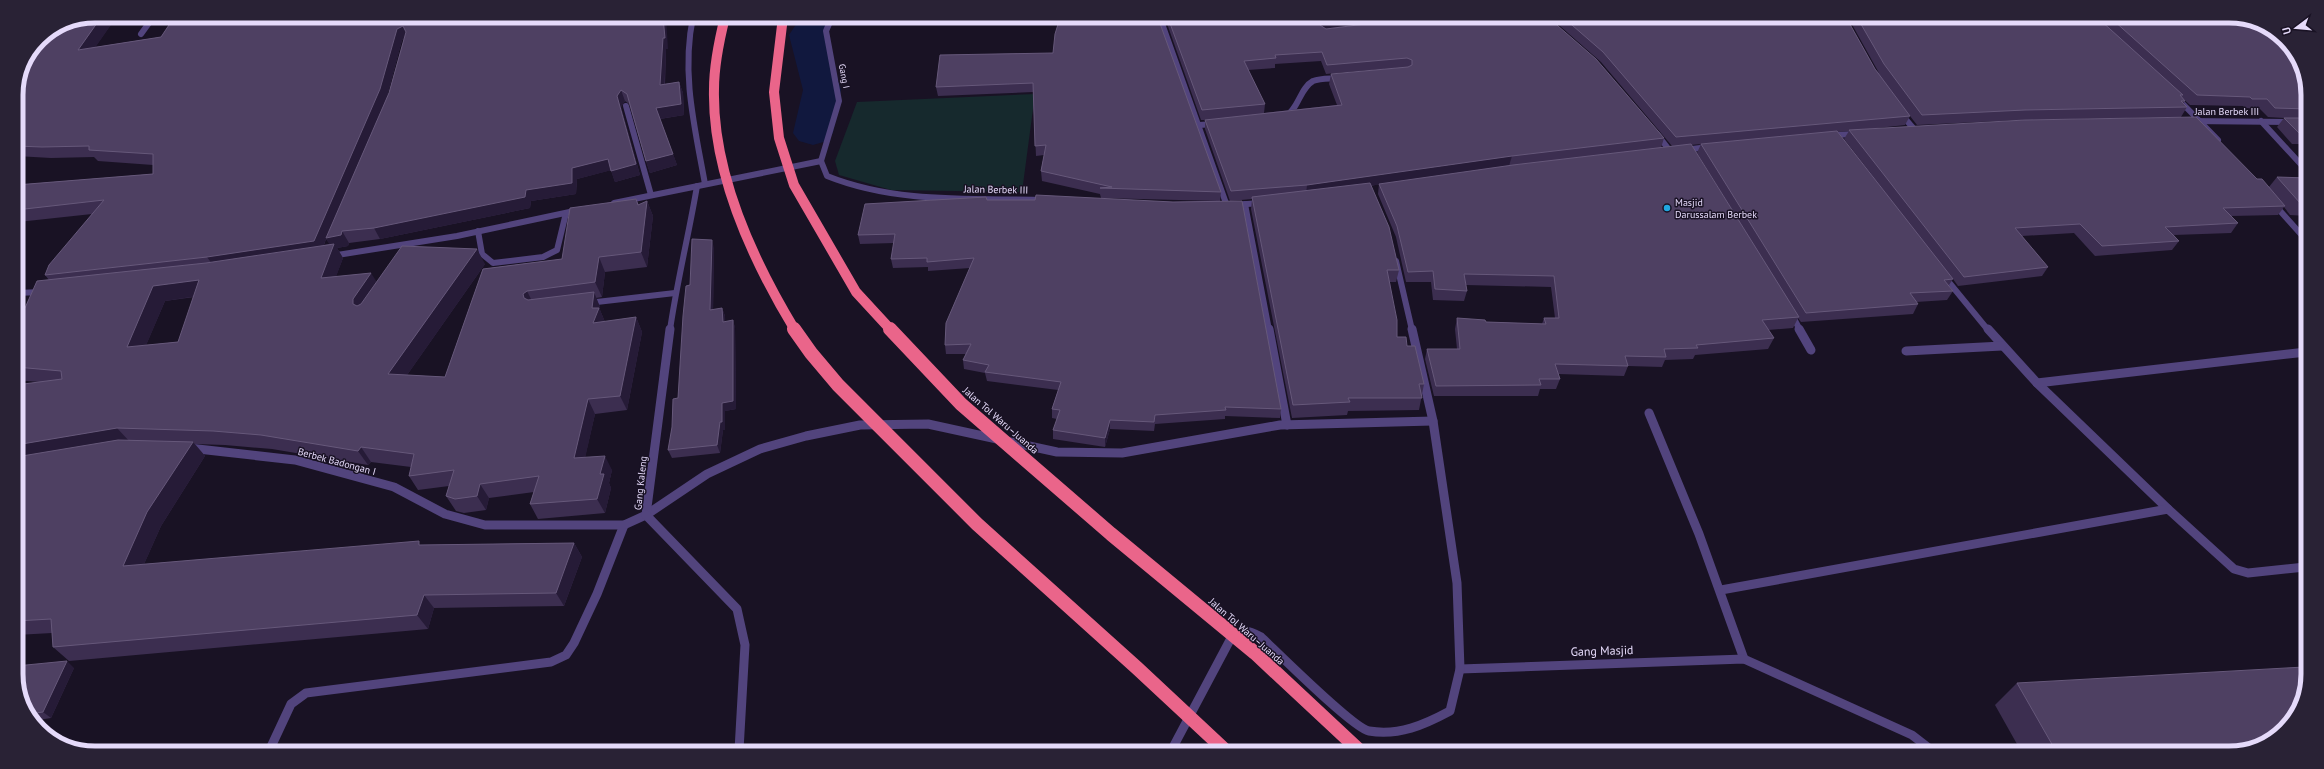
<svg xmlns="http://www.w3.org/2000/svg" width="2324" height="769" font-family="'PT Sans',sans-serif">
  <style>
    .green { fill: #16292d }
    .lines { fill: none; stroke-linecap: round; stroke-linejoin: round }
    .river { fill: #11183e; fill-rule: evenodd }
    .service-far1 { stroke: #52447d; stroke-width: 6 }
    .service { stroke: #52447d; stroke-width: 9 }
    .minor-far1 { stroke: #52447d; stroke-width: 6 }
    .minor { stroke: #52447d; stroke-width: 9 }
    .motorway-bridge-far1 { stroke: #ea658a; stroke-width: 10 }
    .motorway-bridge { stroke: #ea658a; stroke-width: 14 }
    .wall { fill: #3c2e50; fill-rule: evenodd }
    .shaded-wall { fill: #261b37 }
    .building { fill: #4e4062; stroke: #66587a; fill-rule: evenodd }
    .poi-dot { fill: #20a6e0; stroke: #191224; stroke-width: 1.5 }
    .labels { text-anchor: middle; stroke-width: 3; stroke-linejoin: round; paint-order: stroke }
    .far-street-label { font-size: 9px; fill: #e5dafa; stroke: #191224 }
    .street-label { font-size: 10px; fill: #e5dafa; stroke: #191224 }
    .poi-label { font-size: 10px; fill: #e5dafa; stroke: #191224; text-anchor: start }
    .near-street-label { font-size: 12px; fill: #e5dafa; stroke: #191224 }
    .rim { fill: none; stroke: #e5dafa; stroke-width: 5 }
  </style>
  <rect width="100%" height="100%" fill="#191224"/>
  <!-- green -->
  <polygon class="green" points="1035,94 1022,192 891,190 839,175 835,161 857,102"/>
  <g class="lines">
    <!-- river -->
    <polygon class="river" points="801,17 838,17 825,35 841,90 833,133 827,141 813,145 799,141 793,133 803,90 789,35"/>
    <!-- service-far1 -->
    <g class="service-far1">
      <polyline points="141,34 154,16"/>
      <polyline points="478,231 482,254 493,263 543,257 557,250 566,213"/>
      <polyline points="588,303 675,293"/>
    </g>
    <!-- service -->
    <polyline class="service" points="270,749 291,704 306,693 551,662 566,655 574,643 597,594 624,525"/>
    <!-- minor-far1 -->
    <g class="minor-far1">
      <path d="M693 17C681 74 695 128 705 184"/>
      <polyline points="1160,18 1227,206"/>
      <polyline points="2180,101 2218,140"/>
      <polyline points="626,106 651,195"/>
      <polyline points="1901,114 1914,129"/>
      <path d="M1286 116C1299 108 1300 88 1313 81 1321 78 1331 79 1339 78"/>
      <polyline points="2190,121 2290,122"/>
      <polyline points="2261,121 2307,171"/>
      <polyline points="1199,125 1215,124"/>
      <polyline points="1657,134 1670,151"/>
      <polyline points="1830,135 1857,134"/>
      <polyline points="1683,150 1709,147"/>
      <path d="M821 161 827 176C897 204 971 198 1045 200"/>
      <polyline points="821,161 839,101 826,31 832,17"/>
      <polyline points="614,203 821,161"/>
      <polyline points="2273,203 2307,241"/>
      <polyline points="1245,204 1269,330"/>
      <polyline points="1233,205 1261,203"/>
      <polyline points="331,256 457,236 579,210"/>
      <polyline points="1396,261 1412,330"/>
      <polyline points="1943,275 1988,330"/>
      <polyline points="16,293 42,292"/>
      <polyline points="1791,313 1800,330"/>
      <path d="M670 330C677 281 689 234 697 186"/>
    </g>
    <!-- minor -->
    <g class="minor">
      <polyline points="1269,329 1287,425"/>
      <polyline points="1799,329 1811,350"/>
      <polyline points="1988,329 2037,383 2168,509"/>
      <polyline points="1906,351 2002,346"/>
      <polyline points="2037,383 2306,352"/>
      <polyline points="1649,413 1699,534 1744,659"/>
      <polyline points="189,448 295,460 394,487 445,514 485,525 624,525 646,515 707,474 760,449 806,436 860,425 928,424 1057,452 1122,453 1280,425 1433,421"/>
      <polyline points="646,515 670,329"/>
      <polyline points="646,515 737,609 745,645 739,750"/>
      <polyline points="1721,590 2168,509 2234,569 2248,573 2305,567"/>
      <polyline points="1460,669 1744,659 1912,735 1934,752"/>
      <path d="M1171 751 1230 640C1244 629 1245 628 1261 637 1278 653 1353 728 1369 731 1399 736 1424 725 1450 711L1460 669 1457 583 1433 421 1412 329"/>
    </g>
    <!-- motorway-bridge-far1 -->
    <g class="motorway-bridge-far1">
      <path d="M725 17C719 41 714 64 714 89 712 173 752 259 795 330"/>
      <polyline points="783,17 774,92 779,138 794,185 856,292 891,330"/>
    </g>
    <!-- motorway-bridge -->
    <g class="motorway-bridge">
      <polyline points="794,329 811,353 838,385 977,524 1137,668 1226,751"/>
      <polyline points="890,329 961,404 1111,534 1255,653 1360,751"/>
    </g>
  </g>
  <!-- wall -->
  <g class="wall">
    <path d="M95 16H117L95 47 161 37 175 16 536 17V19L668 49H666L665 84 679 82 683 93 684 115 660 119 677 165 650 173 646 161 629 104 625 101 621 107 640 175 615 182 611 170 577 179 576 194 531 201 530 208 380 239 349 243 348 246 337 248 343 258 336 276 376 282 485 264 407 375 445 377 483 269 562 259 636 199 639 205 647 201 653 216 647 267 605 272 602 297 596 298 600 307V310L605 322 636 317 642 332 627 410 595 414 585 457 612 470 609 483 611 488 605 513 538 519 530 504 534 492 489 498 486 510 464 513 456 511 446 496 449 486 418 490 409 476 411 467 371 462 368 465 272 449 225 445 195 444 205 456 161 526 144 564 421 545 574 543 582 557 564 606 434 608 428 629 69 661 53 647 52 633 16 635V385L39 382 16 380V307L25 308 49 280 45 275 92 214 18 222 16 221V185L153 174V165L98 161 94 157 51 158 16 156V90ZM404 39 389 93 386 100 402 40ZM326 239 330 244 324 245ZM194 297 178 342 146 345 165 301Z"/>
    <polygon points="856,17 877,18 875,20"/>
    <path d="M1165 18H1402L1325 29 1664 138 1661 148 1672 146 1601 62 1552 19H1847L1875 69 1879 73 1849 19 2254 20 2308 90 2307 152 2299 144H2292L2277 127 2284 118 2268 117 2260 109 2245 108 2243 106 2190 105 2181 97 2185 101 2184 103 2187 107 2181 117 2020 120 1917 125 1910 116 1905 125 1860 130 2257 179 2269 187 2277 177 2307 178V216L2290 215 2284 207 2278 215 2231 216 2238 223 2231 233 2174 235 2179 241 2172 250 2095 256 2074 233 2022 236 2048 267 2042 276 1958 286 1953 279 1949 285 1953 291 1947 300 1916 302 1918 304 1913 314 1801 322 1798 318 1793 328 1768 330 1774 338 1768 349 1695 355 1693 359 1665 360 1662 367 1628 366 1624 376 1558 374 1560 379 1556 389H1540L1538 396H1434L1425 359 1427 349H1457L1455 329 1457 318 1486 322 1542 324 1544 318H1555L1551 287 1466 285 1467 291 1464 301 1433 300 1431 282H1406L1396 237 1378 194 1379 184 1371 186 1399 270 1396 282H1390L1397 337 1407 346 1424 384 1419 410 1348 411 1347 415 1292 418 1251 209 1252 199 1230 201 1281 409 1280 418 1225 416V419L1155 424 1154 431 1110 429 1105 447 1053 439V430L1057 419 1052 418V409L1058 390 987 381 985 373 964 369 963 360 966 354H946L945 345 970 268 928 271V267L893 268 891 259 894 243 860 244 858 235 987 200 1173 202 1217 201 1101 198 1100 194 1042 181 1041 171 1044 155 1036 156 1033 92 938 96 936 87 1053 53 1221 192 1220 201H1230L1205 129V120H1201ZM1321 61 1326 74 1406 67 1331 74 1329 84 1337 105 1264 113 1265 104 1248 70 1275 68V64ZM1849 131 1844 139 1892 201 1838 132ZM1752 139 1701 144 1697 153 1749 237 1691 145Z"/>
    <polygon points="714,248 713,310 722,308 725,316 725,322 733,320 735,328 736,409 725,411 725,430 723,430 720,453 672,458 668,450 678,398 690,285"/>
    <polygon points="74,668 51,718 32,721 16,679"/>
    <polygon points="2017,683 2229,753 2022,753 1995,705"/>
  </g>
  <!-- shaded-wall -->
  <g class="shaded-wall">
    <polygon points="102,16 117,16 86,61 78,50"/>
    <polygon points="531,17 536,17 535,30 531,19"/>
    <polygon points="663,17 666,17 668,49 666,49 664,96 660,85"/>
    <polygon points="1336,18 1402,18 1323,29 1320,25 1324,20"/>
    <polygon points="403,26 409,37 402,40 386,100 342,231 349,243 348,246 337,248 343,258 330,293 321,278 332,248 326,239 321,252 215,268 207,257 397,29"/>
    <polygon points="679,82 683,93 684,115 659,119 656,108"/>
    <polygon points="621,90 625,101 621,107 640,175 615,182 611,171 617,96"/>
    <polygon points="673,154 677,165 650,173 646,161"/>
    <polygon points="1512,156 1509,166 1306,195 1307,185"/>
    <polygon points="608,159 612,170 577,179 576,194 531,201 530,208 380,239 374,228 526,190 572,168"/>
    <polygon points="647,201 653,216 647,267 641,252"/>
    <polygon points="712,240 714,248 713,319 710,310"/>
    <polygon points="477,249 485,264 398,388 388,374"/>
    <polygon points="599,257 605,272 602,297 595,282"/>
    <polygon points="371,273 380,287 362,318 353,304 353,299"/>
    <polygon points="199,280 210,294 165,301 139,362 127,347 153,286"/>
    <polygon points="527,291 534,305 524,298 523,294"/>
    <polygon points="594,292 600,307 600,310 605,322 593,323 592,308"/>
    <polygon points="722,308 725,316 726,330 723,322"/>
    <polygon points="636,317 642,332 627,410 620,396"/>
    <polygon points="733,320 735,328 736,409 725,411 725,430 723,430 720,453 717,445 722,403"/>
    <polygon points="588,399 595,414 582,472 574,458"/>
    <polygon points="1110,420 1110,429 1105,447 1105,438"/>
    <polygon points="117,428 130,442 16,464 16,445"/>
    <polygon points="193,442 205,456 161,526 137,580 123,566 147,512"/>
    <polygon points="361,447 371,462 368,465 358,451"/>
    <polygon points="605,456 612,470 609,483 611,488 605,513 597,499 600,474"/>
    <polygon points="480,484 489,498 486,510 477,496"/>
    <polygon points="574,543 582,557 564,606 556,593"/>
    <polygon points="424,595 434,608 428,629 417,615"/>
    <polygon points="67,661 74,668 51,718 43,712"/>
  </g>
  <!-- building -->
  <g class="building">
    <polygon points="95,16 102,16 78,50 161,37 175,16 531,17 531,19 550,17 663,17 665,38 663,38 660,85 679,82 681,104 656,108 673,154 646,161 627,94 621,90 617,96 636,164 611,171 608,159 572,168 572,183 526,190 525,197 374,228 342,231 341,235 326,238 389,93 406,32 403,26 397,29 380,89 314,241 207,257 45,275 49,265 104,200 16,210 16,185 153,174 153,154 89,150 89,146 42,147 16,146 16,90 22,65 39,39 65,22"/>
    <polygon points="1060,18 1158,18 1221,192 1100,188 1112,187 1041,171 1046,145 1035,146 1033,83 936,87 940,55 1053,53 1055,34"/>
    <polygon points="1168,18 1336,18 1324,20 1320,25 1326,29 1405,19 1550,19 1596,59 1664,138 1512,156 1307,185 1231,191 1205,120 1342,105 1331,74 1408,67 1412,65 1412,60 1407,58 1327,65 1322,52 1275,55 1276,58 1244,61 1265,104 1202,110"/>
    <polygon points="1565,19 1847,19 1875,69 1910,116 1676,137 1603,52"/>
    <polygon points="1858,19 2100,20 2183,95 2180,95 2185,101 2181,101 2187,107 2025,110 1922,115 1884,64"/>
    <polygon points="2113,20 2254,20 2291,47 2308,90 2308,109 2275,108 2267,99 2252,99 2250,97 2197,95"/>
    <polygon points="2196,117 2257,179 2262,179 2285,206 2223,208 2238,223 2165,227 2179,241 2102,246 2080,224 2015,228 2048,267 1964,277 1849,130 2025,120"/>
    <polygon points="2284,118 2308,118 2308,135 2307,134 2300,134"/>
    <polygon points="1837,131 1953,279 1944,280 1953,291 1910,293 1918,304 1806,313 1701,144"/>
    <polygon points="1691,144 1799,317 1762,320 1774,338 1696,345 1698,348 1664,349 1666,357 1625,356 1628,366 1555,364 1560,379 1539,379 1541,385 1436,386 1427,349 1460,349 1457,318 1485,320 1486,322 1546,324 1544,318 1559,318 1554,276 1464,274 1467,291 1435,289 1433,271 1408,272 1397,226 1379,184 1513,165"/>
    <polygon points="2277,177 2307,178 2307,204 2300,203"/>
    <polygon points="1370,183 1389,227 1399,270 1387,270 1397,320 1397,337 1406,337 1407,346 1415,346 1424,384 1419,384 1422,398 1348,398 1350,402 1293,405 1252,197"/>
    <polygon points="1036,195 1173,202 1242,201 1281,409 1225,407 1226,410 1155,415 1154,422 1110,420 1105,438 1053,430 1060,410 1052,409 1061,382 985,372 989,365 963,360 971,344 945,345 946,323 974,258 927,262 927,258 891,259 895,234 858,235 865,204 986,197 987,200 1035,200"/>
    <path d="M636 199 638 205 647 201 641 252 599 257 595 282 527 291 523 294 524 298 528 300 594 292 592 308H599L593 323 636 317 620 396 588 399 574 458 605 456 600 474H604L597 499 530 504 539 476 480 484 477 496 455 499 446 496 454 470 409 476 414 454 361 447 358 451 261 435 213 431 117 428 16 445V385L62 379 61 371 16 367V307L25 308 37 281 206 263 334 244 321 278 371 273 353 299V304L357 306 361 304 402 246 477 249 388 374 445 377 483 269 562 259 570 208ZM199 280 178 342 127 347 153 286Z"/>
    <polygon points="692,239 712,240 710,310 722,308 723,322 733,320 733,401 722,403 722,422 720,422 717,445 668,450 672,427 673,399 678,398 683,316 686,286 690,285"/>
    <polygon points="118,440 193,442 147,512 123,566 419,541 419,545 574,543 556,593 424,595 417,615 53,647 51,619 16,621 16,457"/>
    <polygon points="67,661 43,712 29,714 16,679 16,666"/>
    <polygon points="2304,667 2304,699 2277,737 2229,753 2057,753 2017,683"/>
  </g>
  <!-- markers -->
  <circle class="poi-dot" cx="1667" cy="208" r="4"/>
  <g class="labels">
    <!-- far-street labels -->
    <g class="far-street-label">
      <text transform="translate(844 76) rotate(79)" y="3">Gang I</text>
    </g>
    <!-- street labels -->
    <g class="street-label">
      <text x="2227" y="115">Jalan Berbek III</text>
      <text transform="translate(996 189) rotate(1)" y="4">Jalan Berbek III</text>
      <text transform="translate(1001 420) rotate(41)" y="4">Jalan Tol Waru–Juanda</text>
      <text transform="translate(337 461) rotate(15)" y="4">Berbek Badongan I</text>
      <text transform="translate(640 483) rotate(-84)" y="4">Gang Kaleng</text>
      <text transform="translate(1247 631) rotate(41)" y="4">Jalan Tol Waru–Juanda</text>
    </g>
    <!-- poi labels -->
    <g class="poi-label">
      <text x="1675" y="206">Masjid<tspan x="1675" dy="12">Darussalam Berbek</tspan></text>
    </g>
    <!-- near-street labels -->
    <g class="near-street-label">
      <text transform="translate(1602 651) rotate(-2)" y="4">Gang Masjid</text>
    </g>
  </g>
  <!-- crop -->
  <path d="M0 0H2324V769H0ZM95 23H2229A72 72 0 0 1 2301 95V674A72 72 0 0 1 2229 746H95A72 72 0 0 1 23 674V95A72 72 0 0 1 95 23Z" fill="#292235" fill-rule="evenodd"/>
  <path class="rim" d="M95 23H2229A72 72 0 0 1 2301 95V674A72 72 0 0 1 2229 746H95A72 72 0 0 1 23 674V95A72 72 0 0 1 95 23Z"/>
  <!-- north arrow -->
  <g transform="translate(2296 28) rotate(254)" stroke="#191224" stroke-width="3" paint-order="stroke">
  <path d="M0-3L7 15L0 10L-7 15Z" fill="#e5dafa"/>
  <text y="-6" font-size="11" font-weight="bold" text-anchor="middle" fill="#e5dafa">U</text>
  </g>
</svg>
